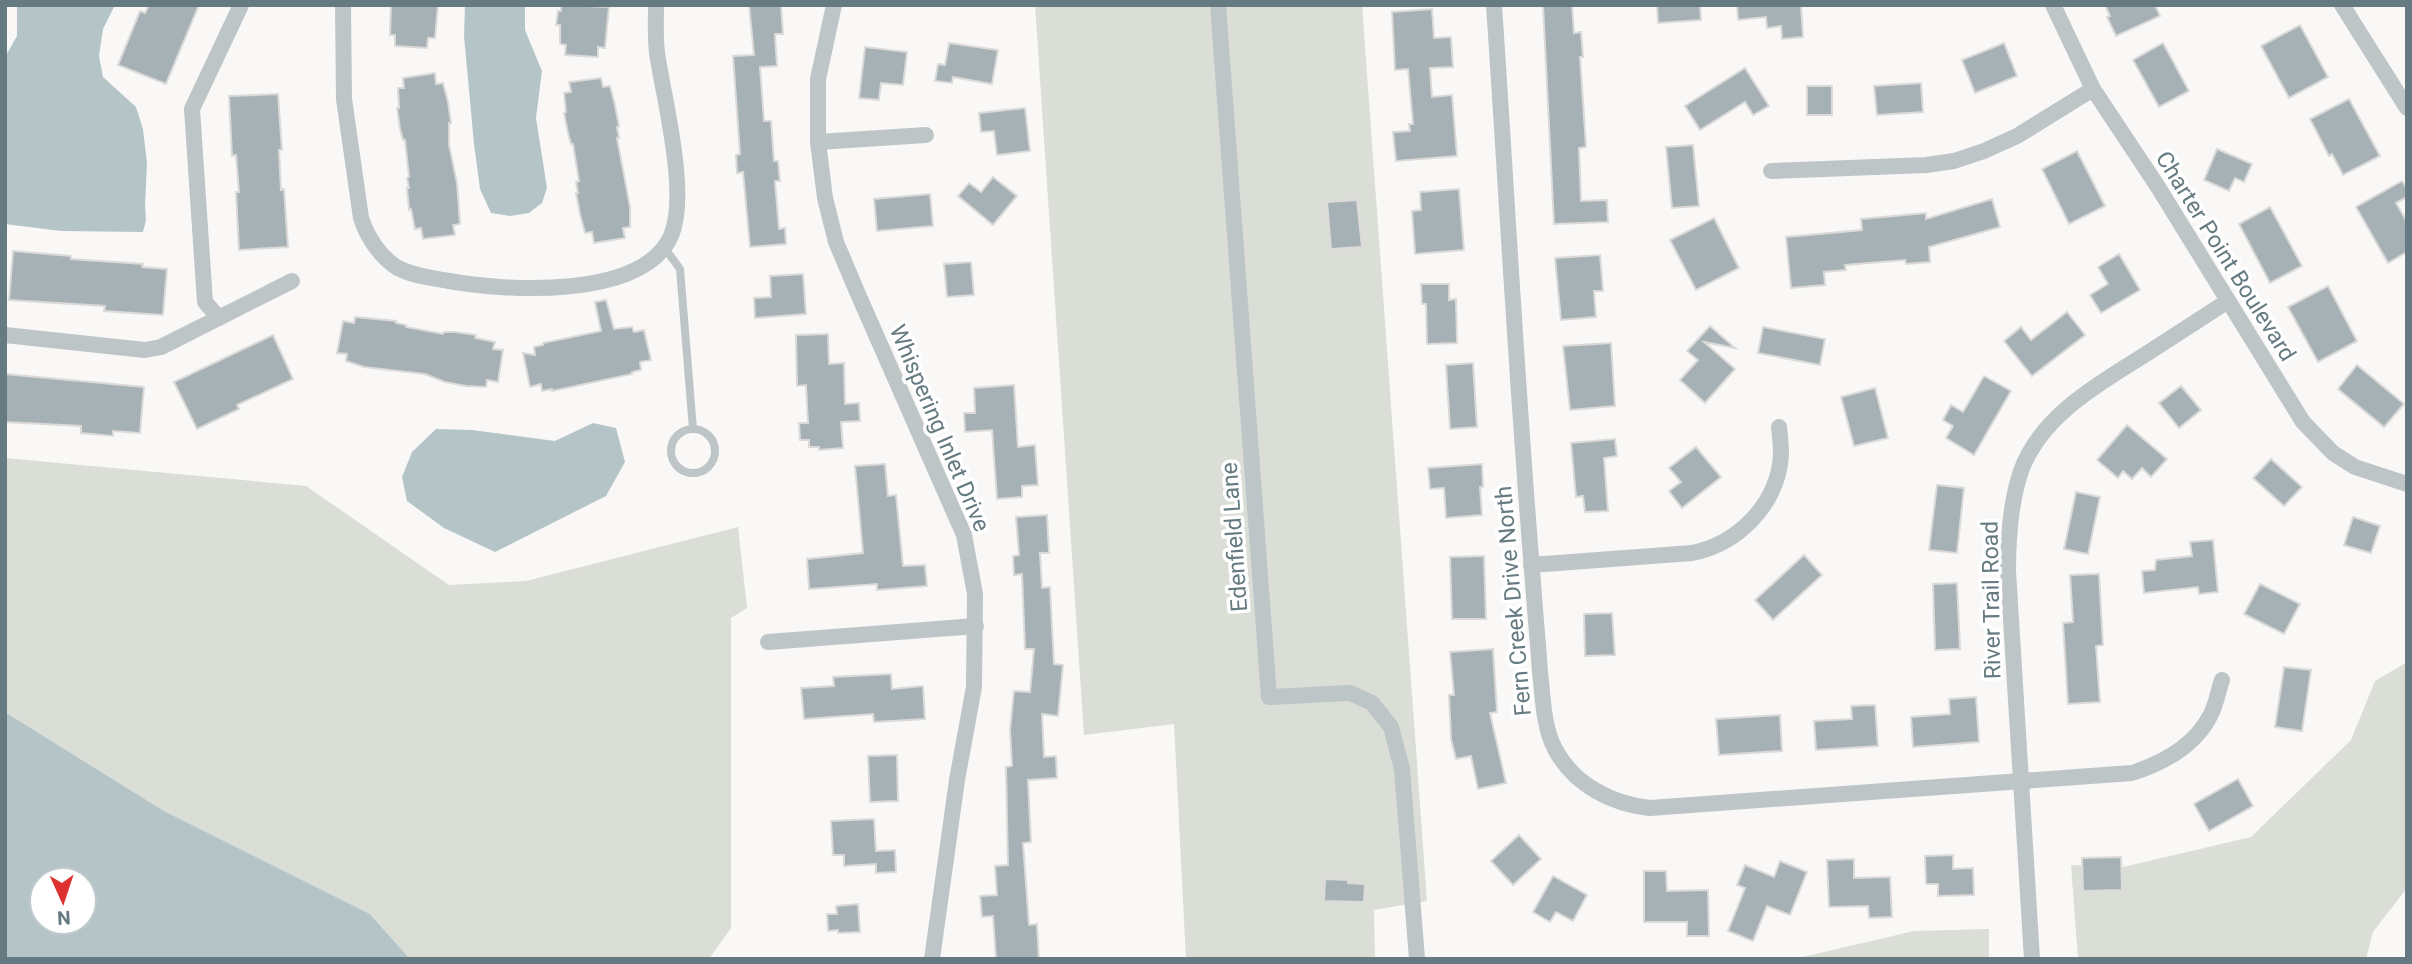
<svg xmlns="http://www.w3.org/2000/svg" width="2412" height="964" font-family="Roboto,sans-serif">
  <style>
    .green { fill: #daded6 }
    .water { fill: #b5c5c7; fill-rule: evenodd }
    .building { fill: #a5b1b4; stroke: #dbdad9; stroke-width: 2 }
    .lines { fill: none; stroke-linecap: round; stroke-linejoin: round }
    .service { stroke: #bec5c7; stroke-width: 8 }
    .minor { stroke: #bec5c7; stroke-width: 16 }
    .labels { text-anchor: middle; stroke-width: 7; stroke-linejoin: round; paint-order: stroke }
    .street-label { font-size: 23px; fill: #657a81; stroke: #fff }
  </style>
  <rect width="100%" height="100%" fill="#f9f8f7"/>
  <!-- green -->
  <g class="green">
    <polygon points="1035,5 1362,5 1427,901 1374,910 1375,959 1186,959 1174,724 1084,735"/>
    <polygon points="5,458 306,486 449,585 526,581 738,527 747,608 731,618 731,928 709,959 410,959 370,914 164,811 5,712"/>
    <polygon points="2407,662 2407,888 2373,932 2366,959 2078,959 2071,865 2123,867 2251,837 2351,740 2375,681"/>
    <polygon points="1989,929 1989,959 1794,959 1914,931"/>
  </g>
  <!-- water -->
  <g class="water">
    <polygon points="17,5 115,5 103,29 99,56 103,77 136,107 143,129 147,163 145,205 146,220 143,232 61,231 5,224 5,57 17,36"/>
    <polygon points="465,5 525,5 525,30 542,71 536,118 547,188 542,203 529,213 510,216 491,213 480,189 474,144 464,36"/>
    <polygon points="593,423 616,428 625,462 606,496 495,552 444,528 407,501 402,477 412,452 436,429 472,430 555,441"/>
    <path d="M5 712 164 811 370 914 410 959H5ZM42 880H84V922H42Z"/>
  </g>
  <!-- building -->
  <g class="building">
    <polygon points="149,5 199,5 166,84 118,65 140,11 145,13"/>
    <polygon points="391,5 438,5 435,38 428,38 427,48 395,46 395,35 390,35"/>
    <polygon points="561,5 609,7 605,48 598,47 598,57 565,55 566,45 560,44 560,25 556,25 558,11 561,11"/>
    <polygon points="749,5 781,5 783,34 775,34 777,66 760,67 764,121 771,121 774,161 778,161 780,181 775,181 779,229 785,228 786,244 750,247 743,172 737,173 736,155 740,154 733,56 754,55"/>
    <polygon points="1543,5 1572,5 1574,33 1581,32 1583,57 1580,57 1586,147 1579,148 1581,201 1607,200 1608,222 1554,224"/>
    <polygon points="1657,5 1700,5 1701,20 1658,23"/>
    <polygon points="1737,5 1801,5 1803,37 1782,39 1781,26 1767,28 1766,17 1738,20"/>
    <polygon points="2105,5 2155,5 2160,16 2116,36 2107,17 2110,16"/>
    <polygon points="1432,9 1434,38 1451,37 1453,67 1430,68 1432,97 1452,95 1457,156 1396,161 1393,132 1410,131 1409,124 1413,124 1408,69 1395,70 1392,12"/>
    <polygon points="2300,25 2328,77 2289,98 2261,46"/>
    <polygon points="949,43 998,50 992,84 953,77 952,83 935,81 938,64 945,65"/>
    <polygon points="2004,43 2017,76 1975,93 1962,60"/>
    <polygon points="2163,43 2189,91 2159,107 2133,60"/>
    <polygon points="865,47 907,52 903,85 881,83 879,100 859,98"/>
    <polygon points="1745,68 1769,106 1753,115 1745,102 1700,130 1685,106"/>
    <polygon points="435,73 436,84 443,83 448,102 451,123 449,123 449,145 457,183 460,224 453,225 455,235 423,239 421,228 415,229 411,209 409,210 407,188 409,188 407,178 409,177 405,140 403,140 400,129 397,108 399,108 398,88 404,88 403,78"/>
    <polygon points="601,78 603,87 610,86 615,105 619,126 617,127 619,138 617,138 630,207 630,227 623,228 625,238 594,243 592,232 585,233 580,214 576,193 578,193 576,182 579,181 573,144 571,144 568,133 564,113 566,112 564,93 571,92 569,82"/>
    <polygon points="1921,83 1923,112 1877,115 1874,86"/>
    <rect x="1807" y="86" width="25" height="29"/>
    <polygon points="278,94 282,150 279,150 281,190 284,189 288,247 239,250 236,192 239,192 236,155 232,156 229,96"/>
    <polygon points="2349,99 2380,156 2343,175 2332,154 2329,156 2310,119"/>
    <polygon points="1025,108 1030,151 997,155 994,131 981,132 979,113"/>
    <polygon points="1693,145 1699,206 1672,208 1666,147"/>
    <polygon points="2217,149 2252,164 2244,182 2235,178 2229,191 2204,180"/>
    <polygon points="2077,151 2105,206 2069,224 2042,169"/>
    <polygon points="993,177 1017,196 993,225 958,196 969,183 981,192"/>
    <polygon points="2402,181 2407,189 2407,197 2396,203 2407,222 2407,252 2388,263 2356,207"/>
    <polygon points="1459,189 1464,250 1415,254 1412,211 1421,210 1420,192"/>
    <polygon points="930,194 933,226 877,231 874,199"/>
    <polygon points="1992,199 2000,227 1929,247 1930,262 1906,264 1905,260 1845,265 1846,270 1824,272 1825,285 1791,288 1786,237 1862,230 1861,219 1926,213 1926,219"/>
    <polygon points="1357,200 1362,247 1331,249 1327,202"/>
    <polygon points="2270,207 2302,266 2270,283 2239,224"/>
    <polygon points="1714,218 1739,268 1696,290 1670,240"/>
    <polygon points="13,251 71,256 71,259 143,264 142,267 167,269 163,315 104,311 105,306 9,300"/>
    <polygon points="2119,254 2140,290 2101,313 2090,295 2108,284 2098,267"/>
    <polygon points="1600,255 1603,291 1594,291 1596,317 1561,320 1555,258"/>
    <polygon points="971,262 974,295 947,297 944,264"/>
    <polygon points="803,274 806,314 755,318 754,298 771,297 770,276"/>
    <polygon points="1421,284 1449,284 1449,300 1456,299 1457,343 1427,344 1426,304 1422,304"/>
    <polygon points="2328,286 2357,341 2318,362 2288,307"/>
    <polygon points="606,300 614,329 632,327 634,332 644,330 651,360 640,362 641,370 632,372 632,374 552,391 552,389 542,391 541,384 530,387 523,353 535,355 534,347 543,345 543,343 601,331 595,302"/>
    <polygon points="2067,312 2085,335 2032,376 2004,341 2021,327 2031,340"/>
    <polygon points="355,317 396,321 396,323 406,325 406,327 443,334 444,332 455,332 476,335 475,338 495,342 493,349 503,350 498,382 487,380 486,387 466,386 445,382 425,374 364,367 346,361 347,354 337,353 343,321 354,323"/>
    <polygon points="1710,326 1735,348 1704,342 1735,369 1705,403 1680,380 1698,360 1687,351"/>
    <polygon points="1763,327 1825,339 1820,365 1758,353"/>
    <polygon points="828,334 829,364 844,363 845,404 859,403 860,421 841,422 843,448 819,450 819,447 809,447 809,440 800,440 799,423 808,423 806,385 797,386 796,335"/>
    <polygon points="273,335 293,379 237,405 239,409 197,429 174,382"/>
    <polygon points="1611,343 1615,406 1570,410 1563,346"/>
    <polygon points="1473,363 1477,427 1450,429 1446,365"/>
    <polygon points="2357,365 2404,404 2384,427 2338,389"/>
    <polygon points="5,374 144,387 140,433 113,431 113,436 81,433 81,426 5,422"/>
    <polygon points="1984,376 2011,391 1974,455 1946,438 1953,426 1943,420 1951,405 1963,412"/>
    <polygon points="1014,385 1018,447 1035,445 1038,485 1022,486 1022,497 997,499 992,430 965,432 964,413 975,413 974,388"/>
    <polygon points="2181,386 2201,410 2179,428 2159,403"/>
    <polygon points="1875,388 1888,438 1854,446 1841,397"/>
    <polygon points="2127,425 2167,459 2151,477 2142,468 2132,479 2123,471 2118,478 2097,460"/>
    <polygon points="1615,439 1617,456 1604,458 1608,511 1585,512 1583,496 1576,497 1571,443"/>
    <polygon points="1696,447 1721,477 1682,508 1669,491 1681,482 1669,468"/>
    <polygon points="2271,459 2302,487 2284,506 2253,478"/>
    <polygon points="885,464 888,496 896,495 903,566 925,565 927,586 877,590 877,584 809,589 807,559 863,553 855,466"/>
    <polygon points="1482,464 1483,487 1480,487 1482,515 1446,518 1444,488 1430,489 1428,468"/>
    <polygon points="1937,485 1964,488 1957,553 1929,550"/>
    <polygon points="2076,492 2100,497 2088,554 2064,549"/>
    <polygon points="1047,515 1049,553 1040,553 1042,588 1050,587 1054,664 1063,665 1058,716 1042,714 1044,757 1056,756 1057,778 1028,780 1031,842 1023,843 1029,925 1037,924 1039,959 996,959 993,916 982,917 980,896 997,895 995,866 1008,865 1006,767 1012,766 1010,730 1014,691 1030,692 1034,649 1025,649 1022,574 1014,575 1013,556 1019,555 1016,517"/>
    <polygon points="2353,517 2380,526 2371,553 2344,545"/>
    <polygon points="2213,540 2218,592 2199,594 2198,587 2144,593 2142,571 2155,570 2156,560 2192,556 2190,542"/>
    <polygon points="1804,555 1822,575 1773,620 1755,600"/>
    <polygon points="1484,556 1486,619 1452,619 1450,557"/>
    <polygon points="2099,574 2103,645 2096,646 2100,702 2068,704 2063,623 2073,622 2070,575"/>
    <polygon points="1957,583 1960,649 1935,650 1933,584"/>
    <polygon points="2260,584 2300,604 2284,634 2244,614"/>
    <polygon points="1612,613 1615,655 1585,656 1584,614"/>
    <polygon points="1493,649 1497,712 1490,713 1506,783 1478,789 1471,756 1456,759 1451,739 1449,695 1454,695 1450,652"/>
    <polygon points="2284,667 2311,670 2302,731 2275,727"/>
    <polygon points="891,674 892,689 923,686 925,719 874,722 873,714 804,719 801,688 834,686 833,677"/>
    <polygon points="1976,697 1979,742 1913,747 1911,717 1950,714 1949,699"/>
    <polygon points="1875,705 1878,746 1816,750 1814,721 1852,719 1851,706"/>
    <polygon points="1780,715 1782,751 1719,755 1716,719"/>
    <polygon points="897,755 898,801 870,802 868,756"/>
    <polygon points="2238,779 2253,806 2209,831 2194,804"/>
    <polygon points="874,819 876,851 895,850 896,872 876,873 876,864 844,866 844,855 833,855 831,821"/>
    <polygon points="1519,835 1541,859 1513,885 1491,861"/>
    <polygon points="1953,855 1953,869 1973,868 1974,895 1938,896 1938,884 1926,884 1925,856"/>
    <polygon points="2121,857 2122,890 2083,891 2082,858"/>
    <polygon points="1854,859 1854,878 1890,877 1892,917 1869,918 1868,906 1829,907 1827,860"/>
    <polygon points="1780,861 1807,872 1790,915 1767,906 1753,941 1728,931 1745,888 1737,885 1745,865 1774,877"/>
    <polygon points="1644,871 1666,871 1667,891 1708,890 1709,936 1687,936 1687,922 1644,922"/>
    <polygon points="1553,876 1587,895 1573,921 1556,912 1550,922 1533,912"/>
    <polygon points="1325,879 1348,880 1348,883 1365,884 1364,902 1324,901"/>
    <polygon points="858,904 860,932 838,933 838,930 828,931 827,914 837,914 836,906"/>
  </g>
  <g class="lines">
    <!-- service -->
    <g class="service">
      <polyline points="664,247 680,269 693,429"/>
      <circle cx="693" cy="451" r="22"/>
    </g>
    <!-- minor -->
    <g class="minor">
      <path d="M343 5 344 99 361 218C367 237 381 258 398 268 414 276 432 278 449 281 505 291 642 300 671 236 689 194 664 100 657 53 655 37 656 21 656 5"/>
      <polyline points="834,5 818,79 818,142 825,198 836,242 858,294 964,535 975,594 974,687 957,780 932,959"/>
      <polyline points="1218,5 1269,697 1350,693 1372,703 1391,727 1402,769 1417,959"/>
      <path d="M1494 5C1507 197 1517 390 1533 582 1535 612 1538 642 1540 672 1543 697 1543 726 1555 749 1574 785 1612 804 1650 808L2132 773C2163 763 2194 747 2210 716 2216 706 2218 691 2222 680"/>
      <polyline points="2053,5 2093,89 2158,187 2303,422 2333,453 2355,467 2407,484"/>
      <polyline points="2342,5 2407,108"/>
      <polyline points="818,142 926,135"/>
      <polyline points="1771,171 1926,165 1954,161 1984,151 2017,136 2093,89"/>
      <polyline points="219,318 205,302 192,109 241,5"/>
      <polyline points="5,335 145,350 161,347 292,281"/>
      <path d="M1531 565 1692 553C1738 544 1778 504 1781 455 1781 446 1780 436 1779 427"/>
      <polyline points="768,642 976,626"/>
      <path d="M2032 959 2008 571C2008 538 2010 503 2021 471 2041 416 2097 385 2143 356 2171 338 2200 319 2228 301"/>
    </g>
  </g>
  <g class="labels">
    <!-- street labels -->
    <g class="street-label">
      <text transform="translate(2226 256) rotate(58)" y="8">Charter Point Boulevard</text>
      <text transform="translate(940 428) rotate(67)" y="8">Whispering Inlet Drive</text>
      <text transform="translate(1234 537) rotate(-94)" y="8">Edenfield Lane</text>
      <text transform="translate(1991 600) rotate(-91)" y="8">River Trail Road</text>
      <text transform="translate(1513 601) rotate(-95)" y="8">Fern Creek Drive North</text>
    </g>
  </g>
  <!-- border -->
  <rect width="2412" height="964" fill="none" stroke="#657a81" stroke-width="14"/>
  <!-- north arrow -->
  <g transform="translate(63 901) rotate(177)"><circle r="33" fill="#ffffff" stroke="#c1cacd" stroke-width="2"/>
  <path d="M0-5L12 26L0 18L-12 26Z" fill="#de3231"/>
  <text y="-10" font-size="19" font-weight="bold" text-anchor="middle" fill="#657a81">N</text>
  </g>
</svg>
